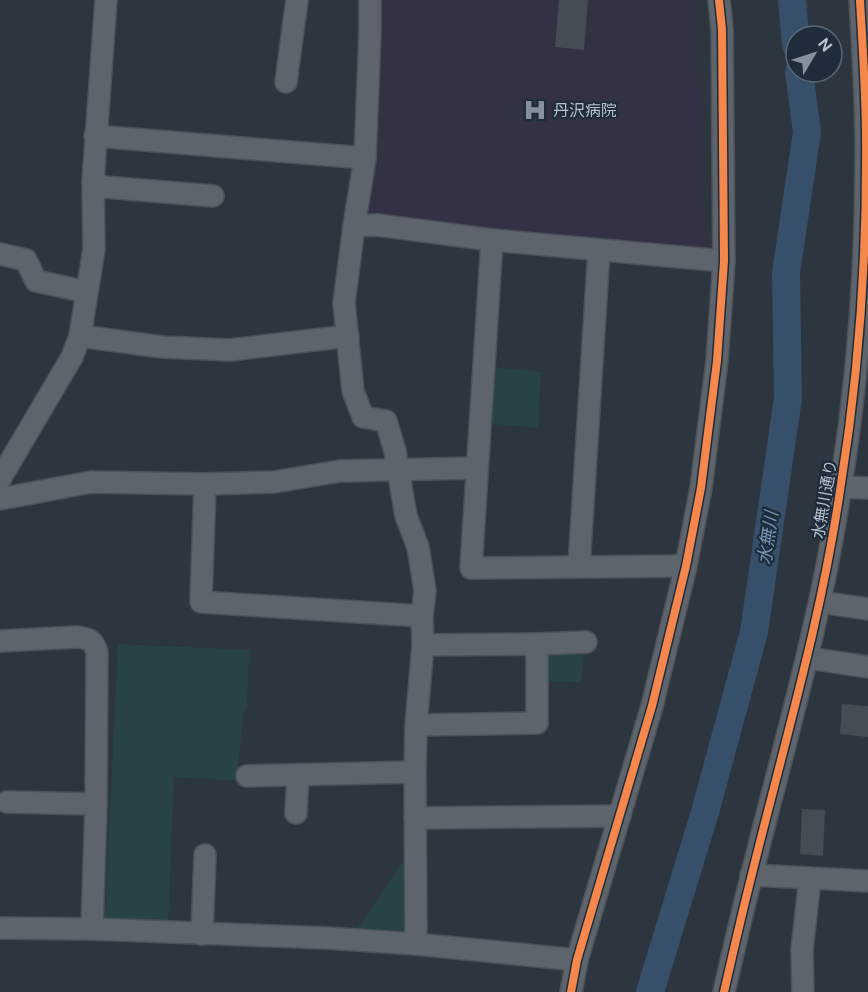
<svg xmlns="http://www.w3.org/2000/svg" width="868" height="992" font-family="'DM Sans','Noto Sans JP',sans-serif">
  <style>
    .medical { fill: #333244 }
    .green { fill: #284346 }
    .lines { fill: none; stroke-linecap: round; stroke-linejoin: round }
    .river { stroke: #364f6a; stroke-width: 28 }
    .building { fill: #454c53 }
    .minor-casing { stroke: #4b5158; stroke-width: 24 }
    .minor { stroke: #5e646b; stroke-width: 21 }
    .cycleway-casing { stroke: #1e2c3b; stroke-width: 11 }
    .cycleway { stroke: #f5874c; stroke-width: 8 }
    .labels { text-anchor: middle; stroke-width: 4.5; stroke-linejoin: round; paint-order: stroke }
    .poi-label { font-size: 16px; fill: #b8c2ce; stroke: #1e2c3b; text-anchor: start }
    .street-label { font-size: 16px; fill: #b8c2ce; stroke: #1e2c3b }
    .water-label { font-size: 18px; font-style: italic; fill: #7595b4; stroke: #1e2c3b }
  </style>
  <rect width="100%" height="100%" fill="#2d353e"/>
  <!-- medical -->
  <polygon class="medical" points="376,0 696,0 706,247 701,252 363,216"/>
  <!-- green -->
  <g class="green">
    <polygon points="491,367 541,372 538,428 493,424 493,417 488,417"/>
    <polygon points="118,644 249,650 247,707 243,716 237,781 174,777 168,921 108,920 105,916"/>
    <polygon points="585,647 581,682 544,681 542,654"/>
    <polygon points="410,851 410,927 405,931 358,928"/>
  </g>
  <g class="lines">
    <!-- river -->
    <g class="river">
      <polyline points="792,0 796,45"/>
      <polyline points="650,992 705,812 754,632 788,398 786,273 807,132 799,72"/>
    </g>
  </g>
  <!-- building -->
  <g class="building">
    <polygon points="559,0 588,0 584,50 555,47"/>
    <polygon points="842,704 868,706 868,737 840,734"/>
    <polygon points="802,809 825,810 823,856 800,854"/>
  </g>
  <g class="lines">
    <!-- minor casing -->
    <g class="minor-casing">
      <g id="minor">
        <polyline points="370,0 370,32 365,158 354,226 344,303 353,391 363,417 386,421 395,451 406,516 418,547 425,591 422,616 423,645 416,725 415,772 416,944"/>
        <polyline points="286,82 297,0"/>
        <polyline points="95,136 365,158"/>
        <polyline points="93,181 104,187 213,196"/>
        <polyline points="354,226 377,225 492,240 724,261"/>
        <polyline points="492,240 471,568 686,566"/>
        <polyline points="0,254 26,260 36,281 87,292"/>
        <polyline points="80,336 162,347 230,350 348,336"/>
        <polyline points="0,479 72,357 80,336 94,249 93,181 106,0"/>
        <polyline points="205,484 201,602 422,616"/>
        <polyline points="841,487 868,488"/>
        <polyline points="0,499 91,482 205,484 274,482 340,471 477,468"/>
        <polyline points="579,566 599,250"/>
        <polyline points="820,602 868,609"/>
        <path d="M0 641 77 637C90 639 93 640 97 652L96 804 92 929"/>
        <polyline points="537,644 586,642"/>
        <polyline points="808,658 868,667"/>
        <polyline points="416,725 537,723 537,644 423,645"/>
        <polyline points="247,776 415,772"/>
        <polyline points="7,802 96,804"/>
        <polyline points="296,813 298,775"/>
        <polyline points="415,818 620,816"/>
        <polyline points="751,875 868,881"/>
        <polyline points="0,928 92,929 327,938 416,944 577,960"/>
        <polyline points="202,934 205,855"/>
        <polyline points="571,992 577,960 652,706 686,566 701,488 717,361 724,261 722,29 719,0"/>
        <path d="M724 992C733 953 742 913 752 874 784 744 822 617 841 484 858 378 866 270 866 162 867 108 863 54 860 0"/>
        <polyline points="803,992 802,950 810,878"/>
      </g>
    </g>
    <!-- minor -->
    <use href="#minor" class="minor"/>
    <!-- cycleway casing -->
    <g class="cycleway-casing">
      <g id="cycleway">
        <polyline points="571,992 577,960 652,706 686,566 701,488 717,361 724,261 722,29 719,0"/>
        <path d="M724 992C733 953 742 913 752 874 784 744 822 617 841 484 858 378 866 270 866 162 867 108 863 54 860 0"/>
      </g>
    </g>
    <!-- cycleway -->
    <use href="#cycleway" class="cycleway"/>
  </g>
  <!-- icons -->
  <defs>
    <g id="hospital-bare" transform="scale(1.8)"><path d="M-5-5h3v3.5h4V-5h3V5h-3V1.5h-4V5h-3Z" fill="#87919c" stroke="#1e2c3b" stroke-width="2.5" paint-order="stroke"/></g>
  </defs>
  <g fill-rule="evenodd">
    <use href="#hospital-bare" x="535" y="110"/>
  </g>
  <g class="labels">
    <!-- poi labels -->
    <g class="poi-label">
      <text x="553" y="116">丹沢病院</text>
    </g>
    <!-- street labels -->
    <g class="street-label">
      <text transform="translate(824 499) rotate(-80)" y="6">水無川通り</text>
    </g>
    <!-- water labels -->
    <g class="water-label">
      <text transform="translate(768 538) rotate(-82)" y="6">水無川</text>
    </g>
  </g>
  <!-- north arrow -->
  <g transform="translate(814 54) rotate(51)"><circle r="28" fill="#1e2c3b" stroke="#5c6876" stroke-width="1.5"/>
  <path d="M0-4.5L10 22L0 15L-10 22Z" fill="#87919c"/>
  <text y="-9" font-size="16" font-weight="bold" text-anchor="middle" fill="#b8c2ce">N</text>
  </g>
</svg>
